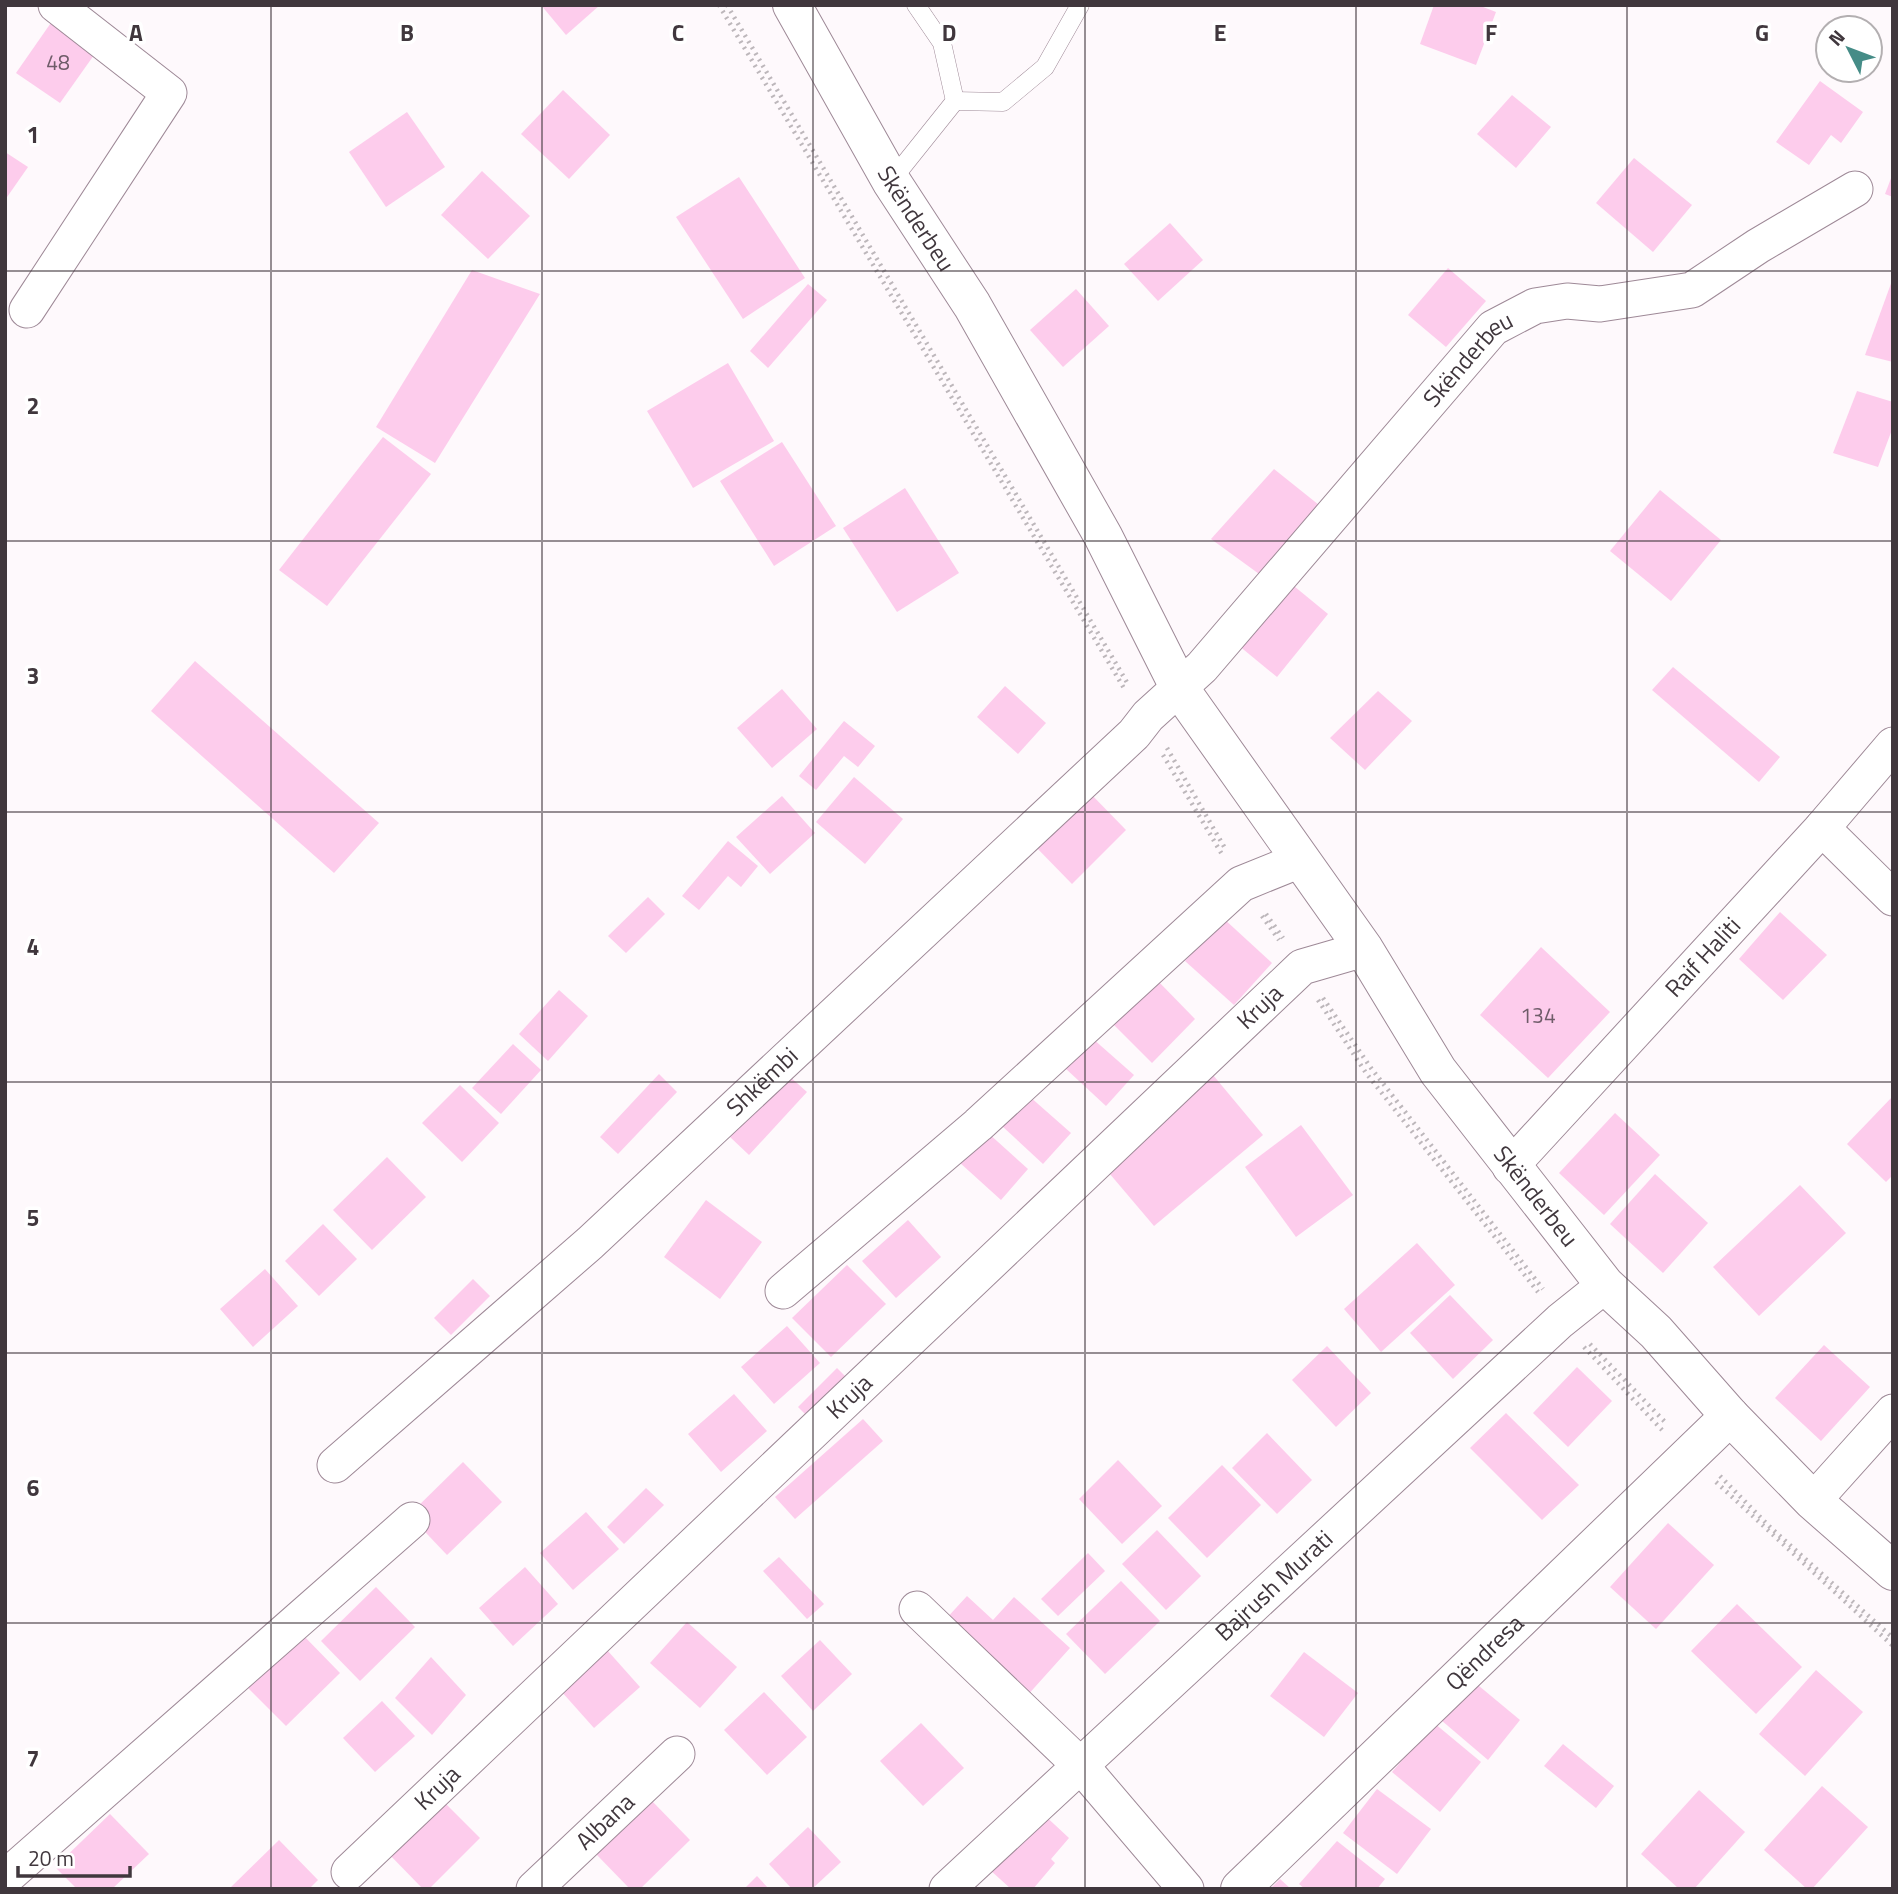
<svg xmlns="http://www.w3.org/2000/svg" width="1898" height="1894" font-family="'Titillium Web',sans-serif">
  <style>
    .building { fill: #fdccec }
    .lines { fill: none; stroke-linecap: round; stroke-linejoin: round }
    .service-casing { stroke: #9e8997; stroke-width: 19 }
    .minor-casing { stroke: #9e8997; stroke-width: 37 }
    .secondary-casing { stroke: #9e8997; stroke-width: 40 }
    .path { stroke: #bdb7bb; stroke-width: 4.5; stroke-dasharray: 2 5; stroke-linecap: butt }
    .service { stroke: #fff; stroke-width: 18 }
    .minor { stroke: #fff; stroke-width: 35 }
    .secondary { stroke: #fff; stroke-width: 38 }
    .grid { fill: none; stroke: #40373d; stroke-width: 2; stroke-opacity: 0.55 }
    .labels { text-anchor: middle; stroke-width: 7; stroke-linejoin: round; paint-order: stroke }
    .number-label { font-size: 21px; fill: #6f5c69 }
    .street-label { font-size: 24px; fill: #40373d; stroke: #fff }
    .grid-label { font-size: 23px; text-anchor: middle; font-weight: bold; fill: #40373d; stroke: #fff; stroke-width: 7; stroke-linejoin: round; paint-order: stroke }
  </style>
  <rect width="100%" height="100%" fill="#fef9fc"/>
  <!-- building -->
  <g class="building">
    <polygon points="541,5 600,5 566,35"/>
    <polygon points="1434,5 1478,5 1496,12 1476,65 1420,44"/>
    <polygon points="55,17 99,48 60,103 16,73"/>
    <polygon points="1820,81 1863,112 1841,143 1831,135 1809,165 1776,142"/>
    <polygon points="563,90 610,135 569,179 521,134"/>
    <polygon points="1512,95 1551,127 1516,168 1477,134"/>
    <polygon points="407,112 445,167 386,207 349,152"/>
    <polygon points="5,152 28,167 5,200"/>
    <polygon points="1634,158 1692,205 1653,252 1596,203"/>
    <polygon points="482,171 530,216 488,259 441,215"/>
    <polygon points="1893,173 1893,197 1885,194"/>
    <polygon points="739,177 805,278 743,319 676,217"/>
    <polygon points="1170,223 1203,260 1158,301 1124,264"/>
    <polygon points="1448,268 1486,301 1446,347 1408,315"/>
    <polygon points="472,270 540,294 435,463 376,427"/>
    <polygon points="1893,278 1893,362 1865,355"/>
    <polygon points="808,284 827,300 768,368 750,351"/>
    <polygon points="1076,289 1109,326 1063,367 1030,330"/>
    <polygon points="728,363 774,441 693,488 647,411"/>
    <polygon points="1857,391 1893,402 1893,427 1878,467 1833,453"/>
    <polygon points="383,437 431,474 327,606 279,570"/>
    <polygon points="782,442 836,526 774,566 720,481"/>
    <polygon points="1274,469 1324,509 1266,579 1211,539"/>
    <polygon points="905,488 959,573 897,612 843,528"/>
    <polygon points="1660,490 1721,540 1671,601 1610,551"/>
    <polygon points="1289,582 1328,614 1277,677 1238,645"/>
    <polygon points="195,661 379,823 334,873 151,711"/>
    <polygon points="1673,667 1780,757 1759,782 1652,690"/>
    <polygon points="1005,686 1046,723 1018,754 977,717"/>
    <polygon points="782,689 817,729 772,768 737,728"/>
    <polygon points="1378,691 1412,721 1365,770 1330,738"/>
    <polygon points="844,721 875,746 858,767 844,756 816,790 799,776"/>
    <polygon points="854,777 903,819 865,864 816,822"/>
    <polygon points="1087,790 1126,830 1072,884 1033,844"/>
    <polygon points="782,796 815,833 770,874 736,837"/>
    <polygon points="728,841 758,866 741,887 728,876 699,910 682,896"/>
    <polygon points="648,897 665,914 626,953 608,936"/>
    <polygon points="1780,912 1827,955 1783,1000 1739,959"/>
    <polygon points="1223,918 1272,963 1234,1005 1185,961"/>
    <polygon points="1541,947 1610,1012 1548,1078 1480,1015"/>
    <polygon points="1156,979 1195,1019 1152,1063 1112,1023"/>
    <polygon points="559,990 588,1016 548,1061 519,1034"/>
    <polygon points="1092,1038 1134,1075 1106,1106 1065,1068"/>
    <polygon points="513,1044 541,1070 501,1114 472,1088"/>
    <polygon points="659,1074 677,1092 618,1154 600,1137"/>
    <polygon points="788,1075 807,1092 749,1155 730,1137"/>
    <polygon points="1213,1075 1263,1135 1154,1226 1104,1167"/>
    <polygon points="460,1085 499,1123 462,1162 422,1123"/>
    <polygon points="1029,1096 1071,1133 1043,1164 1002,1126"/>
    <polygon points="1893,1096 1893,1175 1886,1182 1847,1144"/>
    <polygon points="1615,1113 1660,1155 1604,1215 1559,1173"/>
    <polygon points="1301,1125 1353,1195 1296,1237 1245,1167"/>
    <polygon points="987,1132 1028,1169 1001,1200 959,1162"/>
    <polygon points="387,1157 426,1197 372,1250 333,1210"/>
    <polygon points="1655,1174 1708,1223 1663,1273 1610,1224"/>
    <polygon points="1800,1185 1846,1233 1759,1316 1713,1267"/>
    <polygon points="706,1200 762,1242 720,1299 664,1257"/>
    <polygon points="908,1220 941,1257 896,1298 862,1261"/>
    <polygon points="323,1224 357,1259 319,1296 285,1261"/>
    <polygon points="1417,1243 1455,1285 1381,1352 1344,1309"/>
    <polygon points="847,1265 886,1304 831,1357 792,1318"/>
    <polygon points="265,1269 298,1306 253,1347 220,1309"/>
    <polygon points="473,1279 490,1296 451,1335 434,1318"/>
    <polygon points="1450,1295 1493,1340 1453,1379 1410,1333"/>
    <polygon points="787,1326 820,1363 774,1404 741,1367"/>
    <polygon points="1824,1345 1870,1387 1821,1441 1775,1398"/>
    <polygon points="1327,1346 1371,1393 1336,1427 1292,1380"/>
    <polygon points="1577,1367 1612,1401 1568,1447 1533,1413"/>
    <polygon points="837,1368 854,1385 815,1424 798,1407"/>
    <polygon points="734,1394 767,1431 721,1472 688,1434"/>
    <polygon points="1506,1413 1579,1485 1542,1520 1470,1448"/>
    <polygon points="863,1419 883,1441 795,1519 775,1497"/>
    <polygon points="1267,1433 1312,1480 1277,1514 1232,1468"/>
    <polygon points="1118,1460 1162,1506 1122,1544 1079,1499"/>
    <polygon points="463,1462 502,1502 447,1555 409,1515"/>
    <polygon points="1222,1465 1261,1505 1207,1558 1168,1518"/>
    <polygon points="646,1488 664,1505 624,1544 607,1527"/>
    <polygon points="586,1512 619,1549 573,1590 540,1553"/>
    <polygon points="1668,1523 1714,1565 1656,1629 1610,1587"/>
    <polygon points="1157,1530 1201,1576 1166,1610 1122,1564"/>
    <polygon points="1088,1553 1105,1571 1058,1616 1041,1599"/>
    <polygon points="779,1557 824,1604 807,1619 763,1571"/>
    <polygon points="525,1567 558,1604 513,1646 479,1608"/>
    <polygon points="1121,1581 1160,1621 1105,1674 1066,1634"/>
    <polygon points="376,1587 415,1627 360,1681 321,1641"/>
    <polygon points="967,1596 993,1620 1014,1597 1070,1648 1026,1697 944,1621"/>
    <polygon points="1737,1604 1802,1667 1756,1714 1691,1651"/>
    <polygon points="687,1622 737,1667 700,1708 650,1663"/>
    <polygon points="301,1633 340,1673 286,1726 247,1687"/>
    <polygon points="820,1640 852,1674 813,1711 781,1676"/>
    <polygon points="607,1650 640,1687 594,1728 561,1691"/>
    <polygon points="1304,1652 1358,1693 1324,1737 1270,1696"/>
    <polygon points="431,1657 466,1695 432,1735 395,1698"/>
    <polygon points="1816,1670 1863,1712 1805,1776 1759,1734"/>
    <polygon points="1473,1681 1520,1720 1488,1760 1441,1720"/>
    <polygon points="764,1692 807,1737 767,1775 724,1730"/>
    <polygon points="382,1701 415,1736 375,1772 343,1738"/>
    <polygon points="921,1723 964,1768 923,1806 880,1761"/>
    <polygon points="1434,1723 1481,1762 1440,1812 1392,1772"/>
    <polygon points="1563,1744 1614,1786 1596,1808 1544,1766"/>
    <polygon points="1822,1786 1868,1827 1812,1889 1807,1889 1764,1850"/>
    <polygon points="1377,1789 1431,1829 1397,1874 1343,1833"/>
    <polygon points="1699,1790 1745,1832 1694,1889 1679,1889 1641,1854"/>
    <polygon points="441,1799 480,1838 429,1889 423,1889 387,1852"/>
    <polygon points="651,1800 690,1840 640,1889 630,1889 596,1854"/>
    <polygon points="1040,1811 1069,1838 1051,1859 1055,1863 1033,1889 1011,1889 989,1869"/>
    <polygon points="110,1814 149,1854 112,1889 77,1889 55,1867"/>
    <polygon points="808,1827 841,1862 812,1889 792,1889 769,1864"/>
    <polygon points="279,1840 318,1880 309,1889 229,1889"/>
    <polygon points="1337,1841 1385,1879 1377,1889 1305,1889 1299,1884"/>
    <polygon points="757,1876 769,1889 744,1889"/>
    <polygon points="1280,1879 1291,1889 1270,1889"/>
  </g>
  <g class="lines">
    <!-- service casing -->
    <g class="service-casing">
      <g id="service">
        <polyline points="916,5 942,43 955,101"/>
        <polyline points="955,101 1003,102 1045,67 1080,5"/>
        <polyline points="891,181 955,101"/>
      </g>
    </g>
    <!-- minor casing -->
    <g class="minor-casing">
      <g id="minor">
        <polyline points="27,310 169,93 56,5"/>
        <polyline points="1822,828 1893,898"/>
        <path id="s1" d="M1510 1167 1822 828 1893 745"/>
        <polyline points="783,1291 978,1125 1241,884 1300,860"/>
        <path id="s2" d="M335 1465 590 1243 1134 734 1148 716 1202 667 1493 328 1535 306 1567 301 1600 304 1692 290 1758 246 1855 189"/>
        <polyline points="1813,1501 1893,1412"/>
        <polyline points="917,1609 1082,1767 1186,1889"/>
        <path id="s3" d="M349 1872 1302 967 1364 949"/>
        <polyline points="5,1878 412,1520"/>
        <path id="s4" d="M534 1889 677 1754"/>
        <path id="s5" d="M947 1889 1560 1321 1605 1285"/>
      </g>
    </g>
    <!-- secondary casing -->
    <g class="secondary-casing">
      <g id="secondary">
        <path id="s6" d="M792 5 891 181 972 305 1103 536 1180 689 1364 949 1438 1071 1605 1285 1656 1332 1730 1416 1813 1501 1893 1571"/>
        <path id="s7" d="M1240 1889 1730 1416"/>
      </g>
    </g>
    <!-- path -->
    <g class="path">
      <polyline points="719,5 1125,690"/>
      <polyline points="727,5 1128,684"/>
      <polyline points="1167,748 1226,850"/>
      <polyline points="1163,755 1223,856"/>
      <polyline points="1266,914 1283,938"/>
      <polyline points="1262,916 1279,940"/>
      <polyline points="1323,998 1371,1068 1543,1289"/>
      <polyline points="1318,1000 1366,1073 1538,1292"/>
      <polyline points="1590,1344 1666,1423"/>
      <polyline points="1584,1347 1662,1430"/>
      <polyline points="1720,1476 1771,1528 1893,1638"/>
      <polyline points="1716,1482 1893,1646"/>
    </g>
    <!-- service -->
    <use href="#service" class="service"/>
    <!-- minor -->
    <use href="#minor" class="minor"/>
    <!-- secondary -->
    <use href="#secondary" class="secondary"/>
  </g>
  <!-- grid -->
  <path class="grid" d="M271 5V1889M542 5V1889M813 5V1889M1085 5V1889M1356 5V1889M1627 5V1889M5 271H1893M5 541H1893M5 812H1893M5 1082H1893M5 1353H1893M5 1623H1893"/>
  <g class="labels">
    <!-- number labels -->
    <g class="number-label">
      <text x="58" y="70">48</text>
      <text x="1538" y="1023">134</text>
    </g>
    <!-- street labels -->
    <g class="street-label">
      <text dy="8" stroke="none"><textPath href="#s6" startOffset="247">Skënderbeu</textPath></text>
      <text dy="8" stroke="none"><textPath href="#s2" startOffset="1586">Skënderbeu</textPath></text>
      <text dy="8" stroke="none"><textPath href="#s1" startOffset="285">Raif Haliti</textPath></text>
      <text dy="8" stroke="none"><textPath href="#s3" startOffset="1256">Kruja</textPath></text>
      <text dy="8" stroke="none"><textPath href="#s2" startOffset="574">Shkëmbi</textPath></text>
      <text dy="8" stroke="none"><textPath href="#s6" startOffset="1407">Skënderbeu</textPath></text>
      <text dy="8" stroke="none"><textPath href="#s3" startOffset="690">Kruja</textPath></text>
      <text dy="8" stroke="none"><textPath href="#s5" startOffset="446">Bajrush Murati</textPath></text>
      <text dy="8" stroke="none"><textPath href="#s7" startOffset="340">Qëndresa</textPath></text>
      <text dy="8" stroke="none"><textPath href="#s3" startOffset="122">Kruja</textPath></text>
      <text dy="8" stroke="none"><textPath href="#s4" startOffset="98">Albana</textPath></text>
    </g>
  </g>
  <g class="grid-label">
    <text x="136" y="41">A</text>
    <text x="407" y="41">B</text>
    <text x="678" y="41">C</text>
    <text x="949" y="41">D</text>
    <text x="1220" y="41">E</text>
    <text x="1491" y="41">F</text>
    <text x="1762" y="41">G</text>
    <text x="33" y="143">1</text>
    <text x="33" y="414">2</text>
    <text x="33" y="684">3</text>
    <text x="33" y="955">4</text>
    <text x="33" y="1226">5</text>
    <text x="33" y="1496">6</text>
    <text x="33" y="1767">7</text>
  </g>
  <!-- border -->
  <rect width="1898" height="1894" fill="none" stroke="#40373d" stroke-width="14"/>
  <!-- north arrow -->
  <g transform="translate(1849 49) rotate(312)"><circle r="33" fill="#ffffff" stroke="#b3afb1" stroke-width="2"/>
  <path d="M0-5L12 26L0 18L-12 26Z" fill="#458c87"/>
  <text y="-10" font-size="19" font-weight="bold" text-anchor="middle" fill="#40373d">N</text>
  </g>
  <!-- scale -->
  <path d="M18 1866v10h112v-10" fill="none" stroke="#40373d" stroke-width="3.5"/>
  <text x="28" y="1866" font-size="21" fill="#40373d" stroke="#ffffff" stroke-width="5" paint-order="stroke">20 m</text>
</svg>
